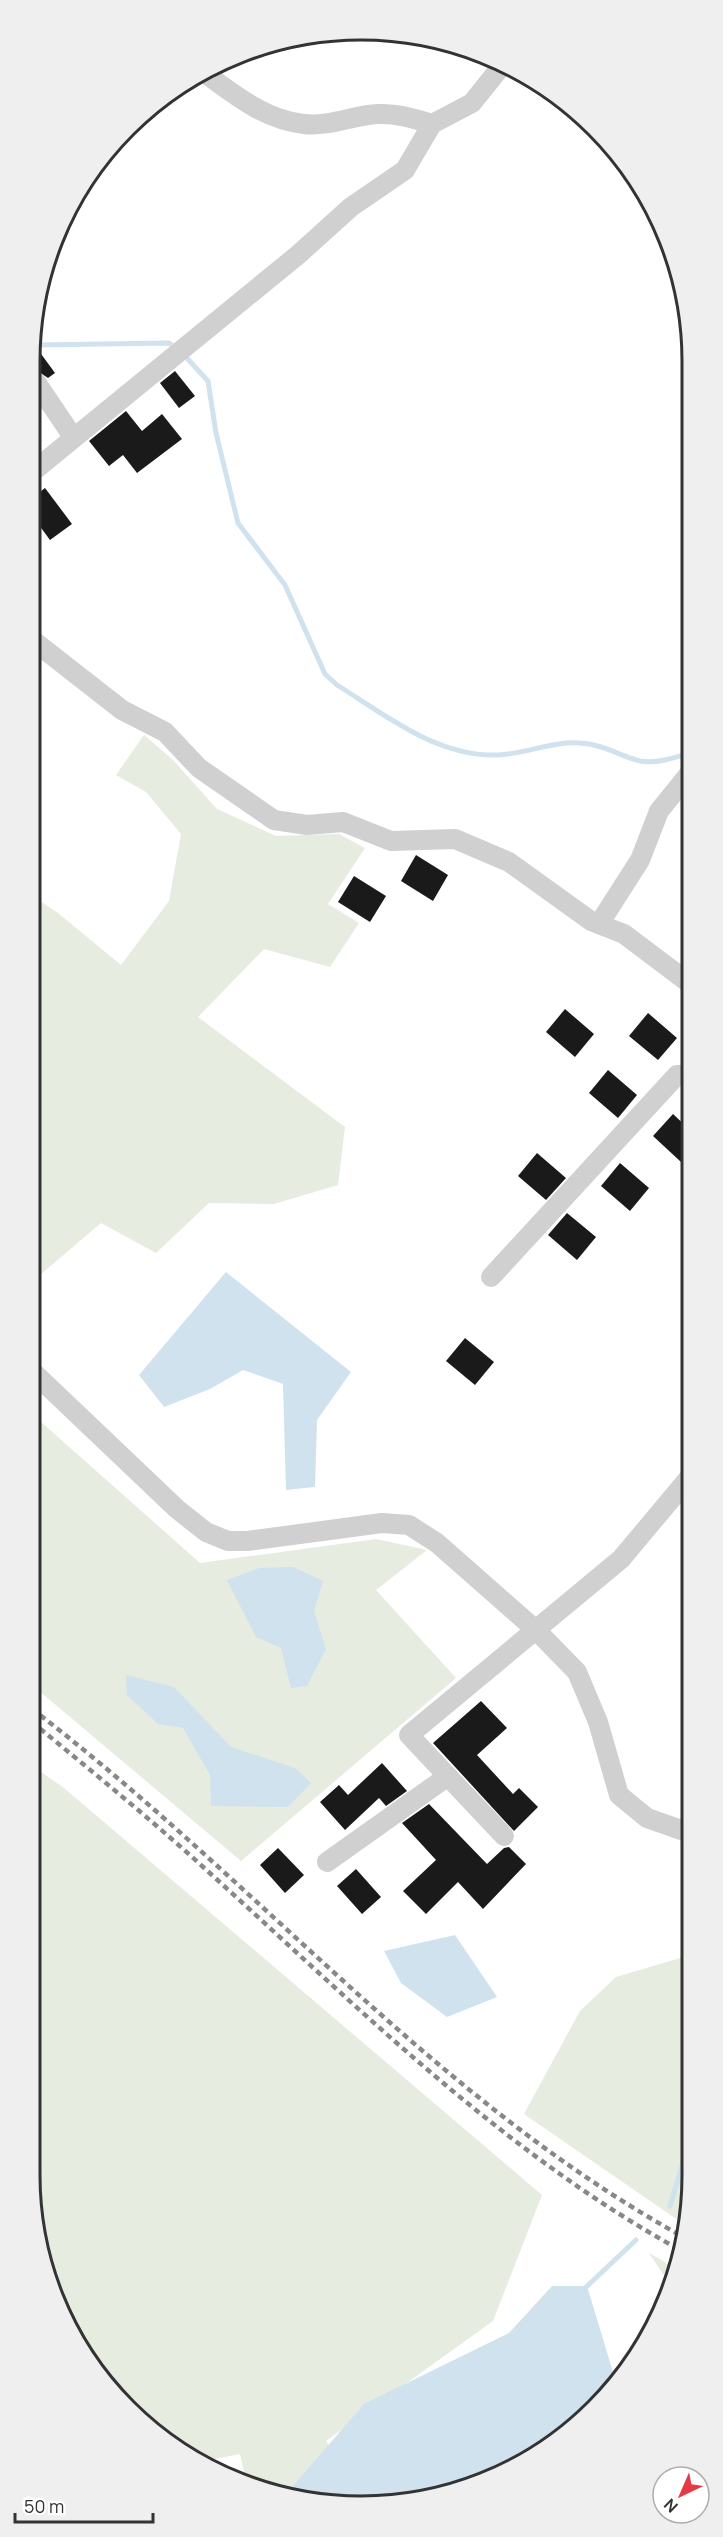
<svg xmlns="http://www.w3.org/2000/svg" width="723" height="2537" font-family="Manrope,sans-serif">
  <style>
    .green { fill: #e6ecdf }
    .water { fill: #cfe2ee }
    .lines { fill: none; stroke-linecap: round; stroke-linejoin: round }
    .stream { stroke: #cfe2ee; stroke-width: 5 }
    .building { fill: #1a1a1a }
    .street { stroke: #d0d0d0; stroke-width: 20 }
    .rail { stroke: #888; stroke-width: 4.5; stroke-dasharray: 6 4.5; stroke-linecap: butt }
    .rim { fill: none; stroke: #333; stroke-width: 3 }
  </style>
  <rect width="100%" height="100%" fill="#fff"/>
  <!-- green -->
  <g class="green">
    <polygon points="144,735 172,759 217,809 276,836 339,834 365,848 328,904 359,923 330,967 264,949 198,1017 345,1127 338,1185 274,1204 209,1203 156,1253 101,1223 33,1281 34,897 58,913 121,965 169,901 181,834 146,792 116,775"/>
    <polygon points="33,1403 41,1422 200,1563 376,1539 427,1550 376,1590 456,1678 241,1861 32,1685"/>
    <polygon points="31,1765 64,1788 542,2195 493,2321 326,2441 362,2504 339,2506 246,2481 240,2454 200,2462 112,2394 55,2302 30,2175"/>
    <polygon points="687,1956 687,2221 685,2225 524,2114 580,2011 616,1977"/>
    <polygon points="649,2253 675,2268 669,2283"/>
  </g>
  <!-- water -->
  <g class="water">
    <polygon points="226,1272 351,1372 317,1420 315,1487 286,1490 283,1384 243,1370 210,1389 164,1407 139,1375"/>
    <polygon points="293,1567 323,1581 314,1611 326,1649 307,1686 291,1688 281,1648 256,1637 227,1580 259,1568"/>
    <polygon points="126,1675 174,1687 231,1747 295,1768 311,1783 288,1807 211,1806 210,1775 183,1728 158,1724 127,1695"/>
    <polygon points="455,1935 497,1997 447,2017 401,1983 384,1951"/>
    <polygon points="552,2286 587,2286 616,2382 563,2439 448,2496 339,2506 293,2494 292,2487 364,2404 509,2333"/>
  </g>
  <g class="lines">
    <!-- stream -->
    <g class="stream">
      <polyline points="36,345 169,343 177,349"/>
      <path d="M184 355 208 381 216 433 238 523 285 585 325 674 337 685C387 716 437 757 498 755 525 754 553 741 579 743 604 744 619 756 640 761 656 764 674 758 689 753"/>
      <polyline points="670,2206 687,2150"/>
      <polyline points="584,2289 636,2240"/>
    </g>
  </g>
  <!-- building -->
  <g class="building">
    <polygon points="36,347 55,373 48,378 36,370"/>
    <polygon points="175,371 195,396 179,408 160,383"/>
    <polygon points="126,411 142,431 162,414 182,439 137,473 123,455 109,466 89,441"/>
    <polygon points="45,488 72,524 50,540 36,521 36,495"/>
    <polygon points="416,855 448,875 433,901 401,881"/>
    <polygon points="354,876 386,896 370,922 338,902"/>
    <polygon points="565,1009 594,1034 575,1057 546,1032"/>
    <polygon points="648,1013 677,1038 658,1060 629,1036"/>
    <polygon points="608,1070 637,1095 618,1118 589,1093"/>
    <polygon points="673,1114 689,1129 689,1154 681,1162 653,1136"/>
    <polygon points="537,1153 566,1178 546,1200 518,1176"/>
    <polygon points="620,1163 649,1188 630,1211 601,1186"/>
    <polygon points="567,1213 596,1237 577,1260 548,1235"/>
    <polygon points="465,1338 494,1362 475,1385 446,1361"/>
    <polygon points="481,1701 507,1728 477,1755 513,1794 519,1788 538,1807 514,1831 433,1743"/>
    <polygon points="382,1763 407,1791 386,1806 379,1798 345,1830 320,1802 339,1785 348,1795"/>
    <polygon points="429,1804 487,1864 504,1848 509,1847 526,1864 483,1909 458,1882 426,1914 403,1891 436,1860 402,1823"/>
    <polygon points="278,1848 304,1875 285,1893 260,1865"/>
    <polygon points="356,1869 381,1897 362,1914 337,1886"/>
  </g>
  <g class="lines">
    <!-- street -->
    <g class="street">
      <path d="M206 74C236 96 266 120 304 124 330 127 353 115 378 114 396 113 415 119 432 124"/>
      <polyline points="36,382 73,437"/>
      <polyline points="36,469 299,254 351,207 405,170 432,124 472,103 504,63"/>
      <polyline points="35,642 122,710 165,732 199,768 274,820 307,825 343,822 391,841 455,839 509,862 591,921 624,934 689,983"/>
      <polyline points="599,924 640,860 659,811 689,774"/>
      <polyline points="491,1277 677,1075 689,1075"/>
      <polyline points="33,1372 177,1509 206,1532 228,1541 247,1541 382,1523 409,1525 437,1543 537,1631 577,1672 598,1722 619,1795 647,1818 687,1832"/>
      <polyline points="504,1836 409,1735 621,1559 688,1479"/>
      <polyline points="327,1862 448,1776"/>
    </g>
    <!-- rail -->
    <g class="rail">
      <path d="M32 1709C255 1879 438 2103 687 2239"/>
      <path d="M32 1722C89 1769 147 1816 202 1866 354 2003 501 2152 682 2251"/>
    </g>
  </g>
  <!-- crop -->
  <path d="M0 0H723V2537H0ZM361 40H361A321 321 0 0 1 682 361V2175A321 321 0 0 1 361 2496H361A321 321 0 0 1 40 2175V361A321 321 0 0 1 361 40Z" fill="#efefef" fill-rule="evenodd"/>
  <path class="rim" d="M361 40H361A321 321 0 0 1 682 361V2175A321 321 0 0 1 361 2496H361A321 321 0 0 1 40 2175V361A321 321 0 0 1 361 40Z"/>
  <!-- north arrow -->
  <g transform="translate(681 2495) rotate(224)"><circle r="28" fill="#ffffff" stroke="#adadad" stroke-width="1.5"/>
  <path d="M0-4.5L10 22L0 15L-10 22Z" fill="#e63946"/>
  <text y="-9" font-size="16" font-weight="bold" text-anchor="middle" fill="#333333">N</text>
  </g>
  <!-- scale -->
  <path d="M15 2513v9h138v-9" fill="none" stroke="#333333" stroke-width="3"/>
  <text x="24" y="2513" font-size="18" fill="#333333" stroke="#ffffff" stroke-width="4.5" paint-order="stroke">50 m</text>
</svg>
